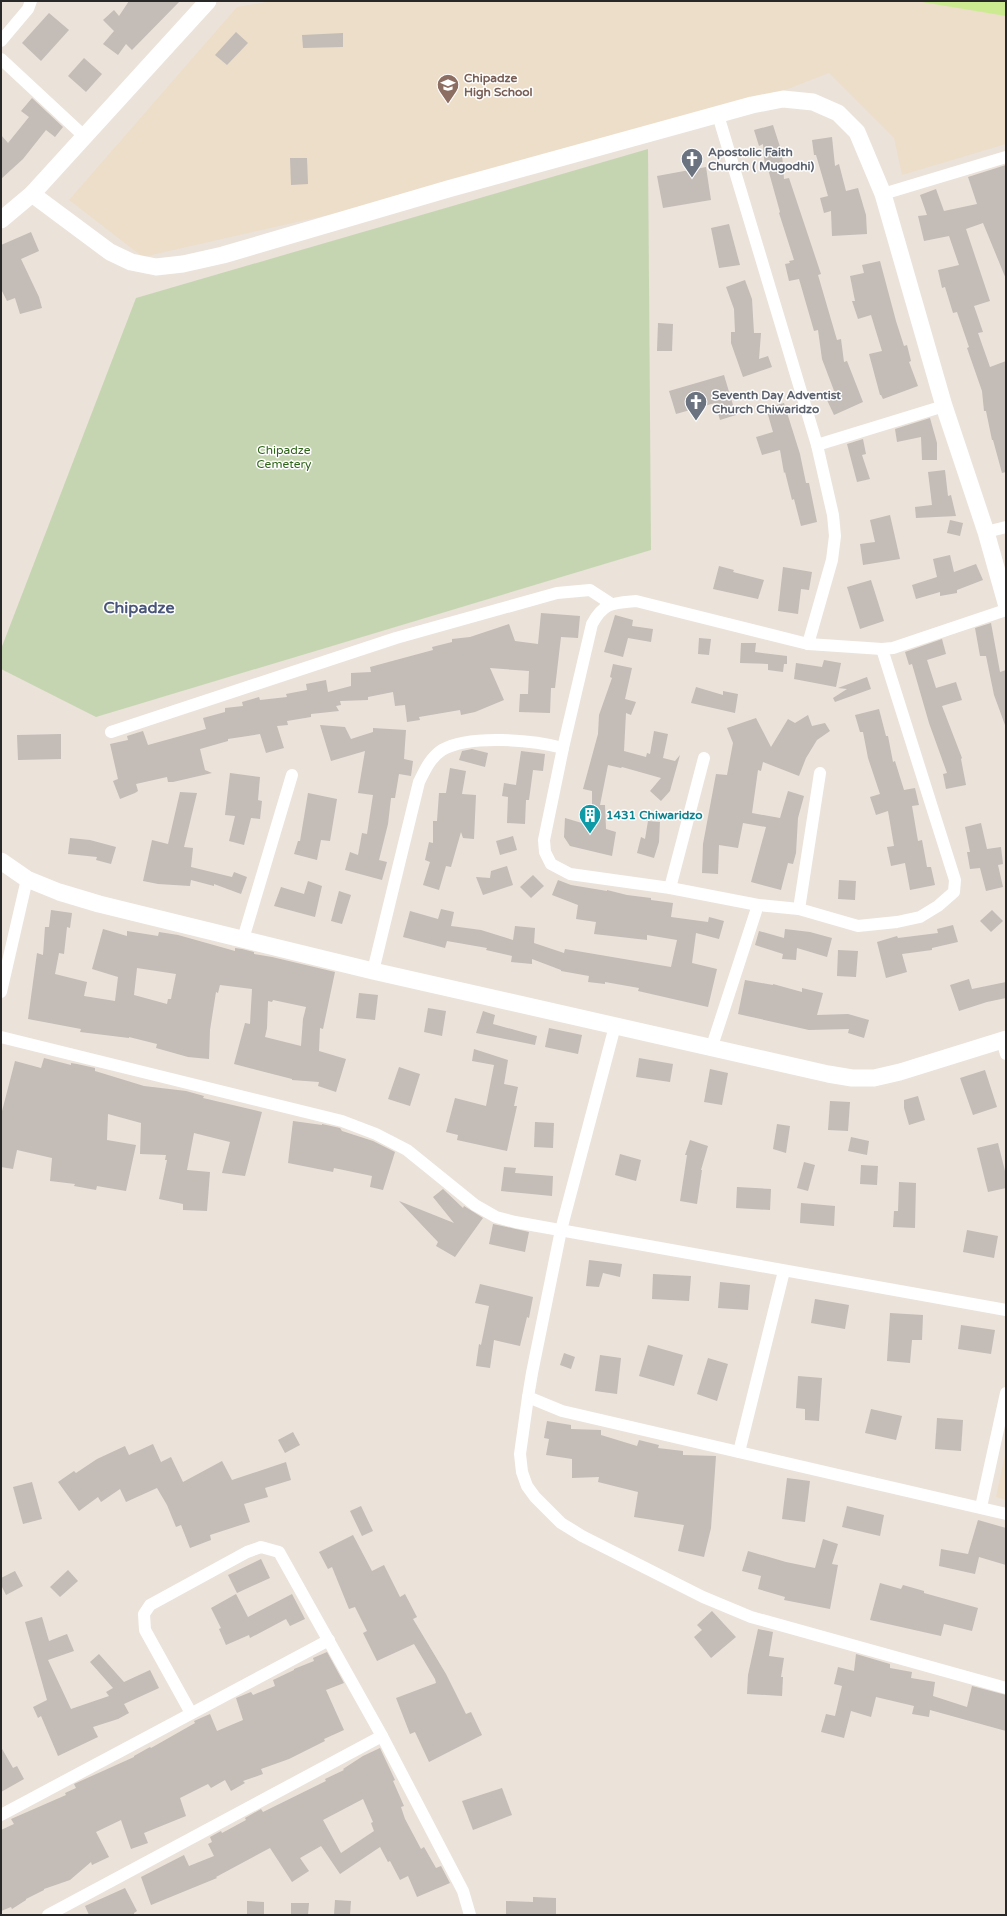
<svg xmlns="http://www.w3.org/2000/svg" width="1007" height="1916" font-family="'Varela Round',sans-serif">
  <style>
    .education { fill: #eddec9 }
    .cemetery { fill: #c6d5b1 }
    .pitch { fill: #ccea90 }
    .building { fill: #c3bcb7; fill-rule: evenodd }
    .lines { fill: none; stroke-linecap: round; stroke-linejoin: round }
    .street { stroke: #fff; stroke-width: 12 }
    .secondary { stroke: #fff; stroke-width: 17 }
    .labels { text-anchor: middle; stroke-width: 3; stroke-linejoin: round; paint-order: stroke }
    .education-label { font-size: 12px; font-weight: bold; fill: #785e54; stroke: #fff; text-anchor: start }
    .worship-label { font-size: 12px; font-weight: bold; fill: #5b616d; stroke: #fff; text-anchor: start }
    .park-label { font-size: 12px; fill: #2f6519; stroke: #fff }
    .culture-label { font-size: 12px; font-weight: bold; fill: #0d838f; stroke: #fff; text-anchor: start }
    .district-label { font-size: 16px; font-weight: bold; fill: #495679; stroke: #fff }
  </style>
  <rect width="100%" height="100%" fill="#ebe2da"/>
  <!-- education -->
  <g class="education">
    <polygon points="273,1 1006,1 1006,144 902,175 894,138 829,73 653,141 143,257 69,200 237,7"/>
    <polygon points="1006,1450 1006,1500 996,1497"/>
  </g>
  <!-- cemetery -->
  <polygon class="cemetery" points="648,149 651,550 96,717 1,669 1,649 136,298"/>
  <!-- pitch -->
  <polygon class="pitch" points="916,1 1006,1 1006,16"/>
  <!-- building -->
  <g class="building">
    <polygon points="129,1 180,1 132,50 126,44 118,55 103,44 114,31 103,20 114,10 119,16"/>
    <polygon points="49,13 69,30 41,61 22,43"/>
    <polygon points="236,32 248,43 227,65 215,55"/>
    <polygon points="343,33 343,47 303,48 302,35"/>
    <polygon points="84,58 102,74 86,92 68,76"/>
    <polygon points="32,98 63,127 55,137 46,130 23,159 1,179 1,135 8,143 29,117 21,111"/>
    <polygon points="773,125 782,153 784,179 789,178 821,274 818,275 837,340 841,339 844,362 847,361 863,402 834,415 827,400 836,396 822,359 818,330 814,331 799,279 789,281 785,264 790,263 789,261 794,260 779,213 780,212 768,169 765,169 763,144 759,146 754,130"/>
    <polygon points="832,137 835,166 839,164 846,191 858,188 866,215 867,234 832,236 831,211 824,213 820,198 828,196 816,155 814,155 812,140"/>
    <polygon points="290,158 307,158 308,184 291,185"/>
    <polygon points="1006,165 1006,279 983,223 966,229 990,301 974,306 983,332 978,333 990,367 1006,361 1006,472 1002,473 993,440 992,440 986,411 984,411 982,391 967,348 969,347 957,312 953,313 945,287 942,288 938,270 959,265 949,236 924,241 918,216 927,215 920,195 936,189 944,211 977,204 968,177"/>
    <polygon points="706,167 711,200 663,208 657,176"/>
    <polygon points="729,224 740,265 719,268 711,228"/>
    <polygon points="31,232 39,251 21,259 39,297 42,308 20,314 15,298 7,301 1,289 1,245"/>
    <polygon points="880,261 896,321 904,346 907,345 911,361 909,362 918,386 883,399 881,395 880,395 869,354 882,351 871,315 858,319 852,301 855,301 850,276 864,273 862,265"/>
    <polygon points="745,280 752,299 754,333 761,333 759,359 768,356 772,367 743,377 731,343 731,332 735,332 734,309 726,287"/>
    <polygon points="658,323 673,324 672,351 657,351"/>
    <polygon points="724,375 736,415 720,420 715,403 676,414 669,391"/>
    <polygon points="784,403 800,454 806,483 809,483 817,522 801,526 794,499 792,500 785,472 784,473 780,450 762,455 756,437 773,432 766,408"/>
    <polygon points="930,418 937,443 937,460 922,460 921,437 897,442 895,429"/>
    <polygon points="863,439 866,454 862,455 870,479 857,482 847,444"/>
    <polygon points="945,470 948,496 951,495 956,516 916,518 915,507 932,505 928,472"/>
    <polygon points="890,515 900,559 863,565 860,544 875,542 870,520"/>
    <polygon points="950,520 963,523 960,536 947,533"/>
    <polygon points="950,555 954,572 976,564 983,580 957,590 957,593 940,596 940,592 916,599 912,585 937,577 933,559"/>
    <polygon points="719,566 734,570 733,572 764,580 758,599 713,589"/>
    <polygon points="783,567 812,572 809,590 801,589 798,614 778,611"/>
    <polygon points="871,580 884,621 860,629 847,587"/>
    <polygon points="541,613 580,616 578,638 561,637 555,688 551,688 550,713 519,712 520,694 528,694 529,671 490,668 504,700 475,712 461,715 460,710 419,717 420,720 407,722 405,705 395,706 393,692 368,697 368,700 340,701 341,705 336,706 339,711 311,714 311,717 287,721 288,725 277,726 284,748 266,753 260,734 228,739 228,741 200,749 205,770 212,773 173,782 168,782 167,777 136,784 138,791 135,793 120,799 113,781 118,779 110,744 128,740 127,736 143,731 148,745 206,729 203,718 225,712 225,708 243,706 242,702 259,697 260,700 287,697 286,694 307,690 306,684 326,680 328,692 351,686 351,673 371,672 370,667 433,650 432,647 452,642 452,639 470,637 509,624 515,641 538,644"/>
    <polygon points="615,615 633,620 632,626 653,629 651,642 628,638 623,657 604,652"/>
    <polygon points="991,623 1000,672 1006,670 1005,725 994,695 986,656 980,656 975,628"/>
    <polygon points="699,638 711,639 709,655 698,654"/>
    <polygon points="942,639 946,654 927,660 936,688 956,682 962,700 942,706 962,758 961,759 966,785 946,789 943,774 947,773 929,723 912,664 909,665 905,652"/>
    <polygon points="741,643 756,643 755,652 787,656 787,664 784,664 783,672 768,670 768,664 740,663"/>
    <polygon points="824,660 841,663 836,687 794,679 796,663 822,667"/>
    <polygon points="613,664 632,668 625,699 636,702 631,715 626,713 624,751 646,757 647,753 650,754 654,731 668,734 663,758 675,761 680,755 670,791 661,801 650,791 661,778 622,767 621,768 608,765 600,805 605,805 606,829 616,832 612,856 570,846 564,837 565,818 592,826 592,791 583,789 598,734 599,715 612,678 610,677"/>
    <polygon points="867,677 871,689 835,702 833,698 847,689 838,688"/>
    <polygon points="696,687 723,695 723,691 738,694 735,713 691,703"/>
    <polygon points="879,709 886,736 888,736 893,762 895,761 904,790 915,788 919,805 912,806 918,841 922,840 927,867 931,867 935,885 910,890 905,863 891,866 887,847 894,846 888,811 876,815 870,797 880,794 868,758 863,732 860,732 855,715"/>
    <polygon points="808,715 812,726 825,723 830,731 817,740 806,758 799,776 763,762 761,771 758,770 752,813 780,818 788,791 804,796 798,818 796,853 793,864 788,863 781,890 751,882 766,827 743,823 738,848 719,845 718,874 702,873 703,844 716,774 727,775 733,743 727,728 756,718 771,747 788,719 795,723"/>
    <polygon points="320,725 345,727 351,739 373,732 373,728 406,730 404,759 413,761 411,776 399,774 395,798 391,798 388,824 379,860 387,862 382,880 345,870 350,852 358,855 362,833 367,834 373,795 358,793 365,751 331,761"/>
    <polygon points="61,734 61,759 18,760 17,735"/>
    <polygon points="472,749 488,753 485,767 459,760 462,751"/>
    <polygon points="521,751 545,754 543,771 533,770 529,800 526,800 525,824 507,823 508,797 502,796 504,783 516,785"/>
    <polygon points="450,768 466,771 462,794 476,795 474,839 463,838 461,832 451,867 446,866 439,890 423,885 430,862 425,860 429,842 433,843 433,821 437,821 439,793 446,793"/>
    <polygon points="230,773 260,777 258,800 262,801 260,819 251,818 244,845 229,841 235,816 225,815"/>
    <polygon points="180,792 197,793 184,847 193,848 191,867 232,877 234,872 247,877 241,894 214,884 214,886 191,880 190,886 158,884 143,881 152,840 168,844"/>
    <polygon points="308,793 337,799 330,841 321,840 317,860 294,854 298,841 300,841"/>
    <polygon points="648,821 660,822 659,842 654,858 637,853 641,837 645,839"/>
    <polygon points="981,823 987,849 1001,847 1003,864 998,865 1003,887 986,891 980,868 970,869 967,852 970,852 965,827"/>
    <polygon points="513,836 517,850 500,855 496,841"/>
    <polygon points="70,838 90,840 116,847 111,864 96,860 97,857 68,854"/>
    <polygon points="507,866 513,885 483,895 476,877 490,878 491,871"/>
    <polygon points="533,875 544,886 531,898 520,887"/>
    <polygon points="558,880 571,885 607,891 607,890 627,895 651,898 651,900 673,903 671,917 708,922 709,917 724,921 719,939 696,933 692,963 717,969 708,1007 638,991 639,988 605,982 605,984 588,982 589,976 561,971 561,970 532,959 532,964 511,962 512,956 486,950 487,948 447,941 445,948 403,937 410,911 438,919 441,909 454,912 451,926 481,930 513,940 515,926 535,928 534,943 564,953 565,949 671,967 677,940 647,935 647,940 594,934 596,922 576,919 578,905 552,895"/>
    <polygon points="839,880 856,881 855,900 838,899"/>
    <polygon points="308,881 322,886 315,917 274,906 281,887 304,894"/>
    <polygon points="339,891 351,895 342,924 331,921"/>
    <path d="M51 910 72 913 70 928 67 927 64 954 59 953 55 974 87 982 84 996 115 1001 118 977 92 969 103 929 127 936V931L158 936 159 932 178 935 235 951V948L242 949 254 952V954L272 957 335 972 323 1029 320 1028 319 1051 346 1059 336 1092 318 1086 319 1082 292 1080V1079L234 1064 245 1023 250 1024 252 989 220 985 218 993 216 992 210 1030 209 1059 188 1057 156 1048 157 1044 129 1037V1038L80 1032 81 1029 28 1019 37 953 43 955 45 927H49ZM137 968 176 974 171 999H168L167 1004 134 995ZM273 1000 306 1007 303 1019 301 1046 265 1037 267 1028 268 1001 272 1002Z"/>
    <polygon points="992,910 1003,921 991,932 980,921"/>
    <polygon points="953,925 958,942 932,948 932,950 902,954 907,972 886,978 877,942 897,936 898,938 938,933 937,929"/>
    <polygon points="785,929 810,932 832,938 827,957 797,948 796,960 782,959 783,954 755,945 759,931 784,938"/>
    <polygon points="838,950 858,951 856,977 837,976"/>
    <polygon points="969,979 972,989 1006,982 1006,998 987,1002 959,1011 950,985"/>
    <polygon points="745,980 773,985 773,984 802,992 802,988 823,993 817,1015 848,1014 869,1020 864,1038 848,1033 849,1029 809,1030 738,1014"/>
    <polygon points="359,993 378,995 375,1020 356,1018"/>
    <polygon points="428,1008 446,1011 442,1036 424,1032"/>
    <polygon points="483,1011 495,1015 493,1024 537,1036 535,1045 476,1033"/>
    <polygon points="549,1028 582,1035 578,1054 545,1047"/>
    <polygon points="474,1049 508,1060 504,1084 518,1087 514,1106 517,1106 507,1151 457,1140 458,1135 446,1132 455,1098 486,1106 494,1065 472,1061"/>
    <polygon points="44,1058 71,1065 71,1063 77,1064 95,1068 95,1071 144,1086 186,1091 204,1096 203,1098 262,1112 245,1176 222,1173 230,1142 194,1133 187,1170 210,1172 207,1211 183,1210 183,1204 159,1199 167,1160 165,1160 166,1155 140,1154 141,1123 108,1114 107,1140 136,1145 126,1191 97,1186 96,1190 74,1186 75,1184 50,1181 52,1158 17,1150 13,1169 1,1167 1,1115 15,1061 41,1068"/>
    <polygon points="639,1058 673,1064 670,1082 636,1077"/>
    <polygon points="399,1067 420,1074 410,1106 388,1099"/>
    <polygon points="710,1069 728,1073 722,1105 704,1102"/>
    <polygon points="985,1070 997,1107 973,1115 960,1078"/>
    <polygon points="918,1096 925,1120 909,1125 904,1108 904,1100"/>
    <polygon points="830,1101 850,1102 848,1131 828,1130"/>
    <polygon points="293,1121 322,1125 322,1124 340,1128 342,1131 373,1141 395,1152 383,1190 370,1187 372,1176 334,1168 333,1172 288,1163"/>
    <polygon points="535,1122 554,1123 553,1148 534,1147"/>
    <polygon points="777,1124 790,1126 786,1153 773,1149"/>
    <polygon points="851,1137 869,1141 867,1155 848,1151"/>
    <polygon points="690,1140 708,1146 701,1170 702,1170 697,1204 680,1201 687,1155 685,1155"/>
    <polygon points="998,1143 1006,1175 1006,1188 988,1192 977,1148"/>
    <polygon points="620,1154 641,1160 636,1181 615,1175"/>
    <polygon points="804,1162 815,1165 808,1191 797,1188"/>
    <polygon points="861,1165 878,1166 877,1185 860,1184"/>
    <polygon points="504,1167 516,1168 515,1173 553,1176 552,1196 501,1191"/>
    <polygon points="899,1182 916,1183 915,1228 893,1227 894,1211 898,1211"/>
    <polygon points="737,1187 771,1189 770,1210 736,1208"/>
    <polygon points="443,1189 463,1208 464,1206 483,1218 455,1257 436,1246 438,1242 399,1201 454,1223 433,1197"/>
    <polygon points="801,1203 835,1206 834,1226 800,1223"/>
    <polygon points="493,1224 529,1232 525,1252 489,1244"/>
    <polygon points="967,1230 998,1236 994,1258 963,1252"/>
    <polygon points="589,1260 622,1264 620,1277 603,1273 599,1287 586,1286"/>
    <polygon points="653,1274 691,1276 689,1301 652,1299"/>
    <polygon points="720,1282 750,1285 748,1310 718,1308"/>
    <polygon points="480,1284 533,1297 529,1318 527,1317 520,1346 494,1340 490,1368 476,1366 479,1344 481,1345 489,1306 475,1303"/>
    <polygon points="815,1299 849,1305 845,1329 811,1323"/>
    <polygon points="890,1313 923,1315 922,1340 912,1340 910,1363 887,1361"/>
    <polygon points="961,1325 995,1330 991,1354 958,1349"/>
    <polygon points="648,1345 683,1355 674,1386 639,1376"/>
    <polygon points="564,1353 575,1357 571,1369 560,1365"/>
    <polygon points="600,1355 621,1358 617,1394 595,1391"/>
    <polygon points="708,1358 728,1364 717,1401 697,1394"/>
    <polygon points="798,1376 822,1378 819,1421 805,1420 805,1409 796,1408"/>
    <polygon points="871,1409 902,1416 896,1440 865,1433"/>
    <polygon points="937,1418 963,1420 961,1451 935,1449"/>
    <polygon points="547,1421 571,1425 571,1429 601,1430 601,1435 637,1446 639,1440 659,1445 658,1448 683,1451 683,1455 716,1456 711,1528 704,1557 678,1551 684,1525 634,1517 638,1492 598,1482 599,1477 572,1478 572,1459 546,1455 549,1439 544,1438"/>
    <polygon points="293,1432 300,1445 285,1453 278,1440"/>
    <polygon points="153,1444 161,1462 171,1457 183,1482 222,1461 232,1480 286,1462 291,1480 265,1488 268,1497 244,1504 250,1522 210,1535 211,1540 190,1548 181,1525 176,1527 167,1505 157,1488 126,1502 120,1489 101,1502 98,1497 79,1511 58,1482 74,1471 76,1473 97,1459 125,1446 129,1455"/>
    <polygon points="787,1478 810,1481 805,1522 782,1519"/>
    <polygon points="32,1482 42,1519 23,1524 13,1487"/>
    <polygon points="361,1506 373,1531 362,1536 350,1511"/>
    <polygon points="847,1506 884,1515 880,1536 842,1527"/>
    <polygon points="978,1520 1006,1528 1006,1565 979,1557 975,1574 939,1566 941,1549 968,1554"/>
    <polygon points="353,1535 372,1571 384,1565 400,1597 405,1594 417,1617 413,1619 446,1674 466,1714 471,1712 482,1735 429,1762 415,1732 410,1734 396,1698 436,1683 435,1679 414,1644 377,1661 363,1633 367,1631 355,1607 349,1609 332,1567 328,1569 319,1552"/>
    <polygon points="823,1539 838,1544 832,1564 838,1565 830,1609 784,1600 785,1597 758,1589 761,1576 742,1571 748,1551 786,1562 815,1568"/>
    <polygon points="261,1559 270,1578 237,1593 228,1575"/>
    <polygon points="68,1570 78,1581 60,1597 50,1587"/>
    <polygon points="15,1571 23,1586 6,1595 1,1585 1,1578"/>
    <polygon points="880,1583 901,1589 903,1585 924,1591 924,1593 978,1608 972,1631 944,1624 941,1636 870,1620"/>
    <polygon points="236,1594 248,1617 292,1594 305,1619 290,1626 286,1619 250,1638 249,1635 226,1645 219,1629 221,1628 211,1608"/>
    <polygon points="712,1611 736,1637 711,1658 694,1637 702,1630 697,1625"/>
    <polygon points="42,1617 49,1641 67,1634 74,1651 48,1660 71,1709 109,1696 106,1692 113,1688 90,1662 99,1654 124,1682 150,1670 159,1688 124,1704 129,1713 118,1719 93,1727 98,1737 58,1756 41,1716 38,1718 33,1707 47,1700 25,1622"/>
    <polygon points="758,1629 773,1632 769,1656 784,1658 781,1677 783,1677 782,1696 747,1694 748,1675"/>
    <polygon points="327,1652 344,1683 326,1690 344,1730 324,1739 325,1741 289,1759 261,1769 263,1774 243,1781 245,1783 231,1791 225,1780 211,1788 208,1784 180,1798 186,1816 144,1833 148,1843 131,1849 121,1820 96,1832 109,1857 92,1865 91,1862 70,1880 44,1889 44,1890 26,1899 26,1900 12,1909 11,1907 1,1911 1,1830 14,1824 11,1819 66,1795 65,1793 76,1788 74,1784 134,1757 134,1756 150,1747 151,1748 195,1723 194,1721 210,1714 217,1731 243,1720 236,1698 251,1692 253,1695 275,1686 273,1680 294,1670 294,1669 314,1661 313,1658"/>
    <polygon points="856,1654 890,1664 890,1668 912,1672 911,1678 935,1682 933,1696 967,1707 972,1686 1006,1695 1006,1731 930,1710 929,1717 912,1714 914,1706 876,1697 871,1717 851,1711 844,1738 821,1732 826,1714 835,1716 842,1686 834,1684 838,1667 854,1671"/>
    <polygon points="1,1747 13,1768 17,1766 24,1779 1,1792"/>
    <path d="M380 1748 395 1780 393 1781 404 1806 401 1807 405 1819 421 1849 424 1847 436 1868 441 1866 450 1883 417 1897 408 1876 400 1880 390 1861 388 1862 380 1847 340 1874 321 1846 300 1858 309 1871 292 1882 270 1848 216 1877 217 1878 151 1905 141 1877 184 1855 189 1866 214 1856 208 1844 212 1842 210 1837 221 1831 222 1833 246 1820 245 1818 261 1809 263 1812 326 1781 325 1779 344 1770 343 1769 363 1756ZM363 1799 373 1822 371 1823 374 1831 341 1853 323 1820Z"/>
    <polygon points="502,1788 512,1815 473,1830 462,1801"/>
    <polygon points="125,1888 137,1911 134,1913 134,1915 89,1915 85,1906"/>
    <polygon points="533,1897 556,1898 556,1915 506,1915 506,1901 533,1902"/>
    <polygon points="335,1900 351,1901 350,1915 334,1915"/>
    <polygon points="247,1901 264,1902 264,1915 247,1915"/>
    <polygon points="291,1903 309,1903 308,1915 291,1915"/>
  </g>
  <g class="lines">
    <!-- street -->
    <g class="street">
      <polyline points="1,41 28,9 31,1"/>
      <polyline points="1,59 85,137"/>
      <path d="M718 115 817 445 833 515 835 536 832 560 808 644 636 601C613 603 604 602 592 624L563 748 544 840 545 852 551 864 570 874 670 888 758 905 799 909 858 926 897 922 920 917 938 906 954 892 955 880 882 649 893 648 1006 610"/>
      <polyline points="883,194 1006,157"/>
      <polyline points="817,445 944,406"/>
      <polyline points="986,532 1006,527"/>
      <polyline points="808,644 882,649"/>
      <polyline points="111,732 396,638 557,593 590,590 610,603"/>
      <polyline points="670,888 704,758"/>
      <polyline points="799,909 820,773"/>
      <polyline points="243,939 292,775"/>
      <path d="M373 971 419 782C425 770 430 758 442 750 470 734 533 740 563 748"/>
      <polyline points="1,992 27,879"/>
      <polyline points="615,1026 561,1230 532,1373 528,1397 562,1411 1006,1514"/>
      <polyline points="1,1037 342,1121 376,1134 407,1150 475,1205 496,1217 515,1222 1006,1310"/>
      <polyline points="1002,1040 1006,1054"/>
      <polyline points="712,1046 758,905"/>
      <polyline points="528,1397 520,1454 522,1472 527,1486 535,1497 561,1523 582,1536 703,1597 751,1617 1006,1688"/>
      <polyline points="739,1452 784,1271"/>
      <polyline points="981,1507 1006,1393"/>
      <polyline points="191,1713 145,1630 144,1614 150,1605 247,1552 261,1547 279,1552 382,1736 463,1891 470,1915"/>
      <polyline points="1,1815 329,1640"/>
      <polyline points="48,1915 382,1736"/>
    </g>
    <!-- secondary -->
    <g class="secondary">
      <polyline points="32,194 110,252 131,262 156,267 183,264 223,255 448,189 752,105 783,99 813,102 838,113 857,132 883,194 944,406 986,532 1006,603"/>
      <polyline points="1,220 32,194 208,1"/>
      <polyline points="1,861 27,879 59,892 99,904 373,971 828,1074 852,1078 874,1078 900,1072 1006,1039"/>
    </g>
  </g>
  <!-- icons -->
  <defs>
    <g id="school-pin" transform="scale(1.15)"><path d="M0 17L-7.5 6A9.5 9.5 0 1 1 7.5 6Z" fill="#8d6e63" stroke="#fff"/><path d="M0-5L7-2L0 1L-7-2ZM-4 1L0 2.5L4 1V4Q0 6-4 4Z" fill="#fff"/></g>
    <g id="church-pin" transform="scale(1.15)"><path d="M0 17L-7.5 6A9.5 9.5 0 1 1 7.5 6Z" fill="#6b7280" stroke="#fff"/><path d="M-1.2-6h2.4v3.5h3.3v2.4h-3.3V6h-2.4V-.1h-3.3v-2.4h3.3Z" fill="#fff"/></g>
    <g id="building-pin" transform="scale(1.15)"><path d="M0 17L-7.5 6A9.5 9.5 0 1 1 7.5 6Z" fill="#0f9aa8" stroke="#fff"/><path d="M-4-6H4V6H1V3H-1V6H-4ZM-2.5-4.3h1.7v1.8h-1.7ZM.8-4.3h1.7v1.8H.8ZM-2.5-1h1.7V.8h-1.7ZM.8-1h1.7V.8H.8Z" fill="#fff"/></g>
  </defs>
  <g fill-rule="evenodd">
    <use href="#school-pin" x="448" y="85"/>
    <use href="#church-pin" x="692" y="159"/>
    <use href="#church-pin" x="696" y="402"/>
    <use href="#building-pin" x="590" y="815"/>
  </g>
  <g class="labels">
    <!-- education labels -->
    <g class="education-label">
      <text x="464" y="82">Chipadze<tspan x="464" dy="14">High School</tspan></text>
    </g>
    <!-- worship labels -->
    <g class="worship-label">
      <text x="708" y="156">Apostolic Faith<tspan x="708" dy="14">Church ( Mugodhi)</tspan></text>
      <text x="712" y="399">Seventh Day Adventist<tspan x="712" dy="14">Church Chiwaridzo</tspan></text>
    </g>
    <!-- park labels -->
    <g class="park-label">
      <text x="284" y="454">Chipadze<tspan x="284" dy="14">Cemetery</tspan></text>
    </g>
    <!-- culture labels -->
    <g class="culture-label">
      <text x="606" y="819">1431 Chiwaridzo</text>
    </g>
    <!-- district labels -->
    <g class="district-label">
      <text x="139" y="613">Chipadze</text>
    </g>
  </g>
  <!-- border -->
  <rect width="1007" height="1916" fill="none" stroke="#282828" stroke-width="4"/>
</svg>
